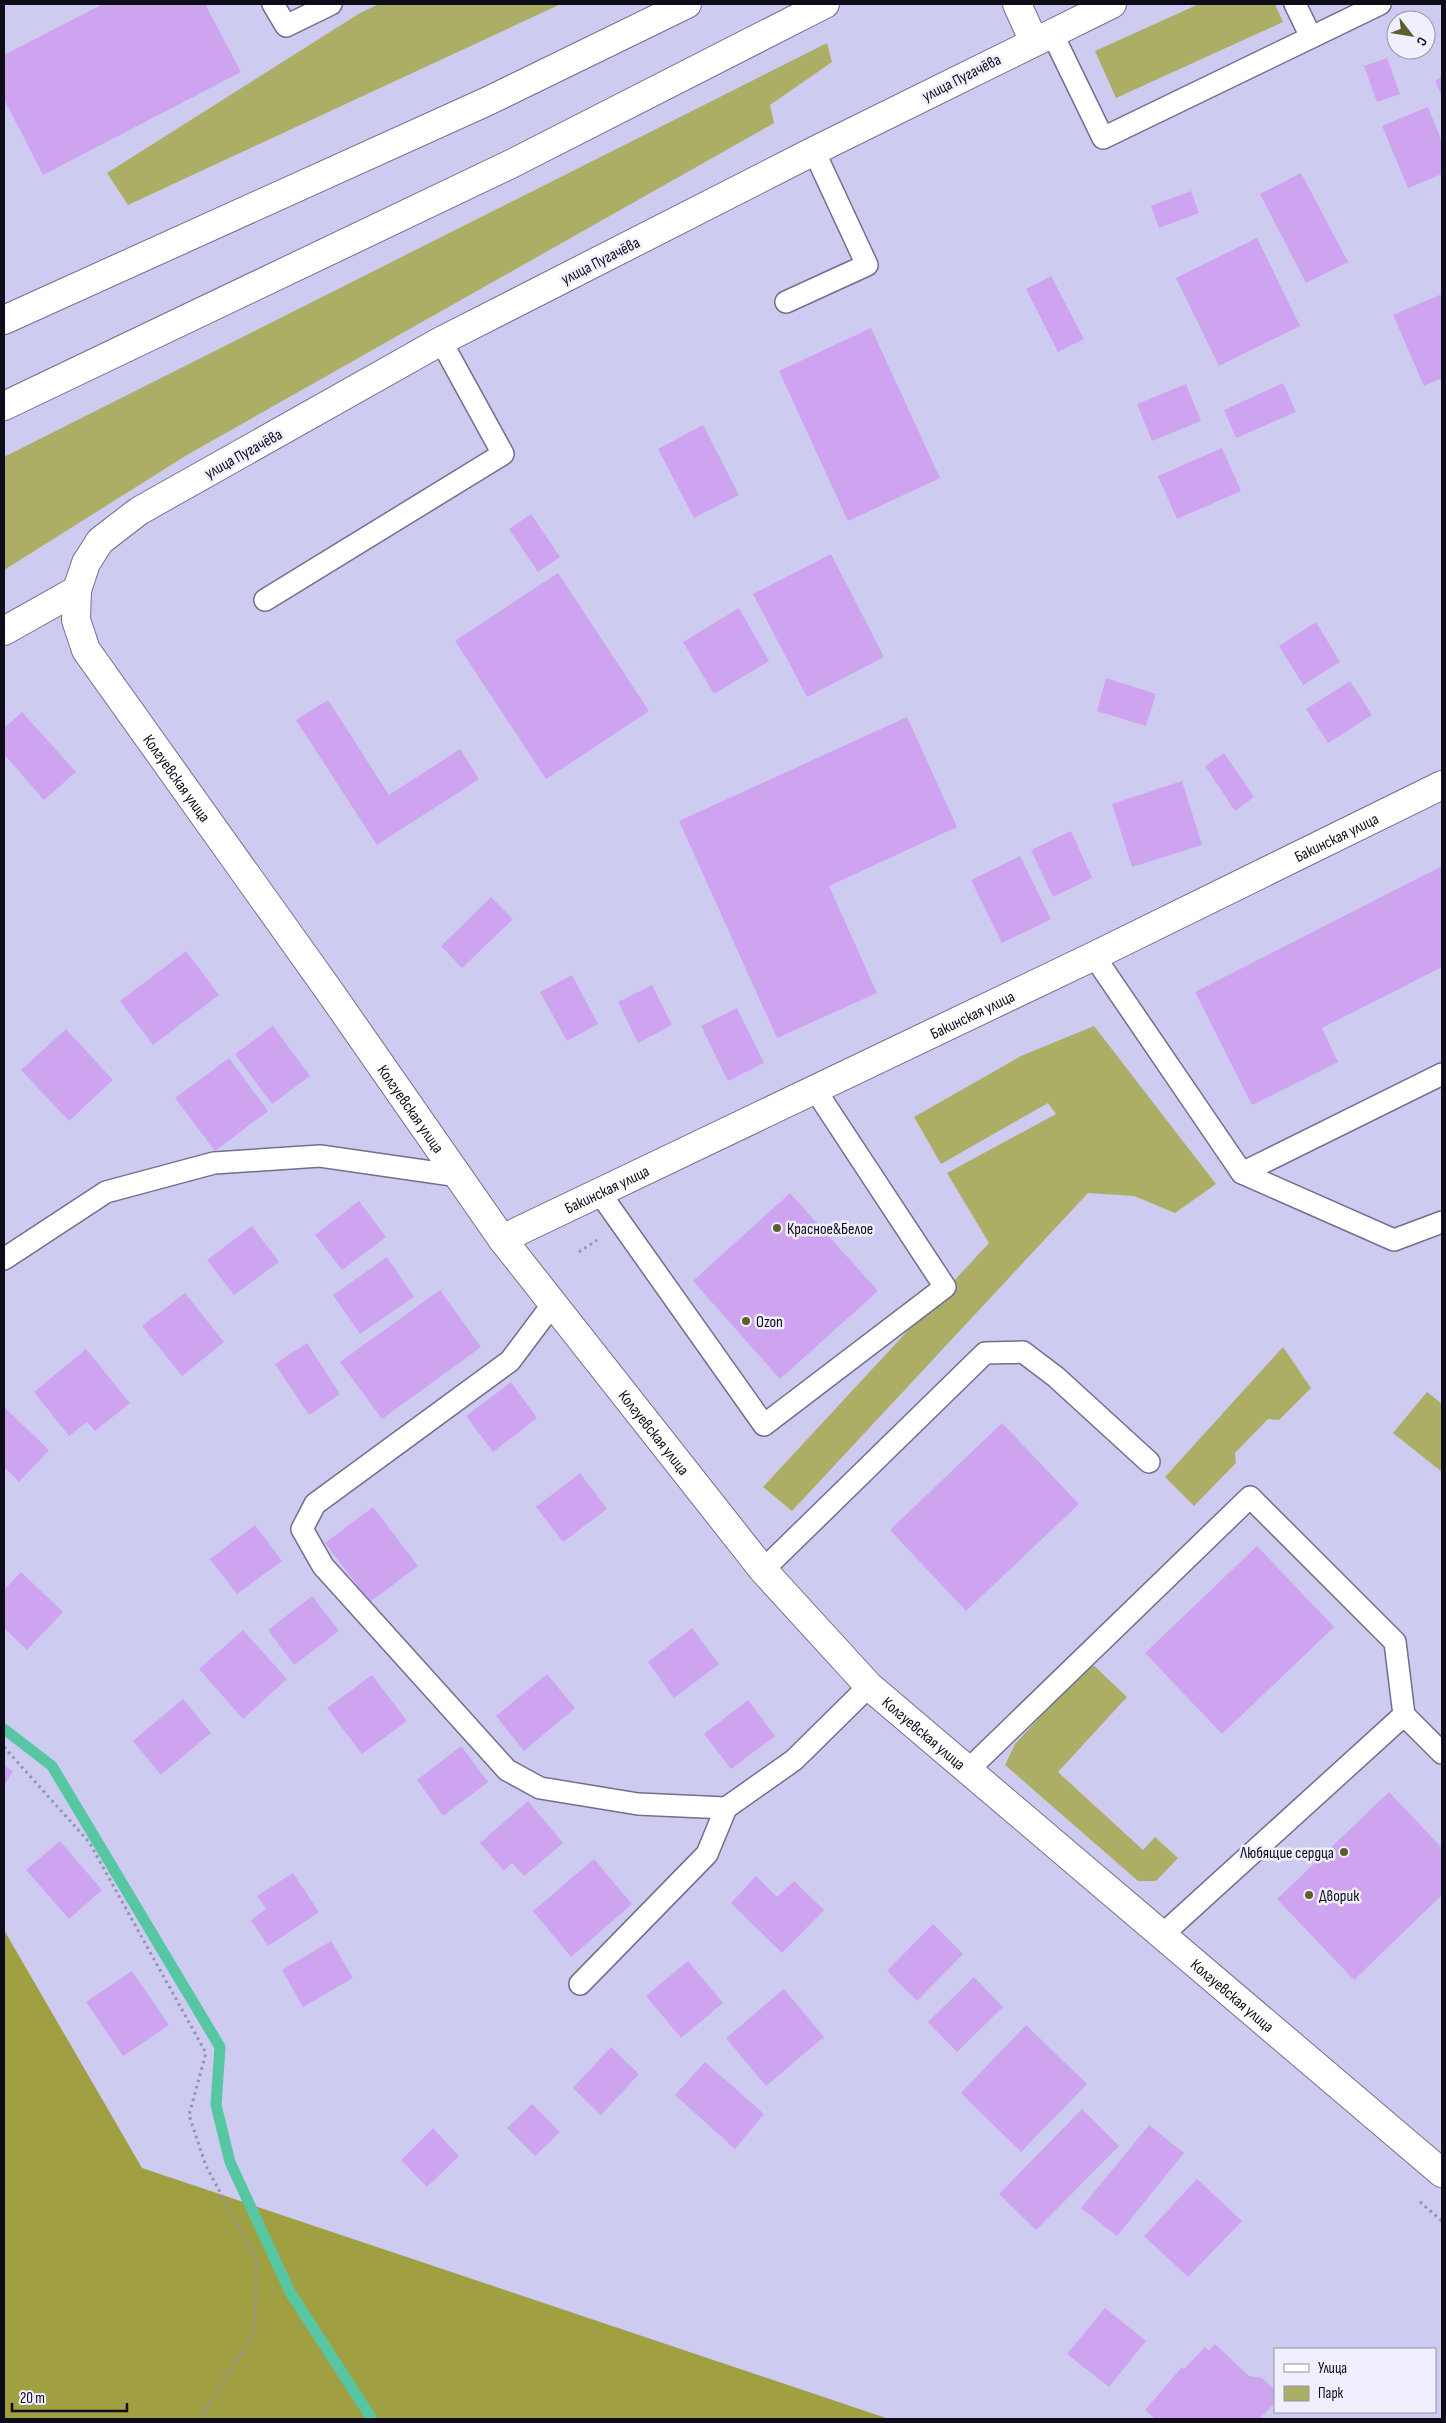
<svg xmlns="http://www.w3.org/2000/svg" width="1446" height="2423" font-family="'Sofia Sans Condensed',sans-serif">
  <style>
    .green { fill: #adae66 }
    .forest { fill: #a0a043 }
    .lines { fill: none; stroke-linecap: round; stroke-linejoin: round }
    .stream { stroke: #57c6a2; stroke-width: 11 }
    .building { fill: #cea4f1 }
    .service-casing { stroke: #716e90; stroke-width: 24 }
    .minor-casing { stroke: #716e90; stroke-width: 30 }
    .tertiary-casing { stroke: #716e90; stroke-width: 30 }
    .primary-casing { stroke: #716e90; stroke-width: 30 }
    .path { stroke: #9491af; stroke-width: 3; stroke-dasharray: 2.5 4; stroke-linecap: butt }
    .service { stroke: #fff; stroke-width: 21 }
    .minor { stroke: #fff; stroke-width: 28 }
    .tertiary { stroke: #fff; stroke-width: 28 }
    .primary { stroke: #fff; stroke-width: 28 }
    .poi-dot { fill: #5e5e2b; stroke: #f0efff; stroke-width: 2 }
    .labels { text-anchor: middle; stroke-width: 5; stroke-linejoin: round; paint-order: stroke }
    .street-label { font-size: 16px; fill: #0e0c18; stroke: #f0efff }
    .poi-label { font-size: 16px; fill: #0e0c18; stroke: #f0efff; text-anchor: start }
  </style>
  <rect width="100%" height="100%" fill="#cecbf1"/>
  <!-- green -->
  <g class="green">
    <polygon points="379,4 561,4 128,205 107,173 360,13"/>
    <polygon points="1199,4 1275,4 1283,22 1116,98 1095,51"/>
    <polygon points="827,43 832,62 770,105 774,123 187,455 4,570 4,457"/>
    <polygon points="1094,1026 1216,1184 1175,1213 1134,1196 1088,1193 792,1511 763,1487 989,1243 947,1173 1056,1114 1048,1103 941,1164 914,1117 1021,1056"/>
    <polygon points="1283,1347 1311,1388 1279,1420 1268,1419 1235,1453 1236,1463 1194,1506 1165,1477"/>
    <polygon points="1427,1392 1442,1404 1442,1472 1393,1433"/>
    <polygon points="1090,1662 1127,1697 1058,1772 1143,1850 1155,1837 1178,1858 1156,1881 1138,1881 1005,1765 1015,1744"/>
  </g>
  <!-- forest -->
  <polygon class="forest" points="4,1930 142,2168 889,2419 4,2419"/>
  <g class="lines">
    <!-- stream -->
    <polyline class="stream" points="4,1729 52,1766 220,2047 216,2105 230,2162 290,2292 372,2419"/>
  </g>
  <!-- building -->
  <g class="building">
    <polygon points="103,4 205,4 241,72 43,175 4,99 4,55"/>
    <polygon points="1387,58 1400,94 1377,102 1364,66"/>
    <polygon points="1442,77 1442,97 1435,81"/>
    <polygon points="1428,107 1442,142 1442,174 1408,188 1382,126"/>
    <polygon points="1301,173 1348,262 1306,283 1260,194"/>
    <polygon points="1191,191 1199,213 1159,228 1151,206"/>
    <polygon points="1257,238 1300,326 1219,366 1176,278"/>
    <polygon points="1051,276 1084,339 1058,352 1026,289"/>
    <polygon points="1442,294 1442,378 1424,386 1393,315"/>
    <polygon points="871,328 940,478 848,521 779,371"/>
    <polygon points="1283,383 1296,412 1236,438 1224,410"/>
    <polygon points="1186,384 1201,421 1152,441 1137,404"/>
    <polygon points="703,425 739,495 694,518 658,449"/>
    <polygon points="1222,448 1241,491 1177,519 1158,476"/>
    <polygon points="531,514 560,557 538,572 509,529"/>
    <polygon points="831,554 884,657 807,697 753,594"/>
    <polygon points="558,573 649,711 546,779 455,641"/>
    <polygon points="739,608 769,661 714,694 683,642"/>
    <polygon points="1316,622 1340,662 1303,685 1279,646"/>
    <polygon points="1106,678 1156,694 1146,726 1097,711"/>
    <polygon points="1350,681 1372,715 1328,743 1306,709"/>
    <polygon points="328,700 389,795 460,749 479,779 377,845 296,720"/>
    <polygon points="22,712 76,772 44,800 4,754 4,728"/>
    <polygon points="907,717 957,827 829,886 877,993 777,1038 679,821"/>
    <polygon points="1224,753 1254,797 1235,811 1205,766"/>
    <polygon points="1182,781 1202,845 1132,867 1112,804"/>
    <polygon points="1071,831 1092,878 1053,897 1031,850"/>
    <polygon points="1020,856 1051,919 1002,943 971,880"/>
    <polygon points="1442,866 1442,967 1322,1028 1338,1062 1252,1105 1195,992"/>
    <polygon points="491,897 513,919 462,968 441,946"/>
    <polygon points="186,951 219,995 153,1045 120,1001"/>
    <polygon points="572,975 598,1024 567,1041 540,992"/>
    <polygon points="652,985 672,1025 638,1043 618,1002"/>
    <polygon points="737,1008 764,1063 728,1081 701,1026"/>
    <polygon points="273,1026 310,1076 272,1104 235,1054"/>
    <polygon points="66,1029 113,1080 69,1121 21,1070"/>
    <polygon points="229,1058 268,1111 215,1151 175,1098"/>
    <polygon points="790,1193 878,1291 780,1379 693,1281"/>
    <polygon points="359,1201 386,1237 342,1270 315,1235"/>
    <polygon points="252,1226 279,1262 234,1295 207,1260"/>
    <polygon points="387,1257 414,1297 360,1334 333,1295"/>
    <polygon points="440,1290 481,1347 382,1419 340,1362"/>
    <polygon points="185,1293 224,1342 182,1376 142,1326"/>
    <polygon points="307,1343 340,1394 309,1415 275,1364"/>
    <polygon points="86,1349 130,1403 95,1431 87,1422 69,1436 34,1392"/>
    <polygon points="511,1382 537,1418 493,1452 466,1416"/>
    <polygon points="4,1407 49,1450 19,1482 4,1467"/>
    <polygon points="1002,1423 1079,1504 966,1611 890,1530"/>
    <polygon points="580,1473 607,1509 563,1542 536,1507"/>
    <polygon points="373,1507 418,1566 370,1602 325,1543"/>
    <polygon points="255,1525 282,1561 237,1594 210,1559"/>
    <polygon points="1257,1546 1334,1627 1222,1734 1145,1653"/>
    <polygon points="21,1572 63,1612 27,1650 4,1628 4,1590"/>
    <polygon points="312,1596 339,1631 294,1665 268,1630"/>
    <polygon points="692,1628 719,1664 674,1698 648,1662"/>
    <polygon points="243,1630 287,1679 243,1719 199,1669"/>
    <polygon points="547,1674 575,1708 524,1751 496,1716"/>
    <polygon points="372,1675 407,1721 362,1754 327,1708"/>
    <polygon points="183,1699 211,1733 161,1775 133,1741"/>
    <polygon points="748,1700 775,1736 731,1769 704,1734"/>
    <polygon points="461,1746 488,1782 443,1816 417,1780"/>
    <polygon points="4,1766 13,1771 4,1786"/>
    <polygon points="1389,1792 1442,1848 1442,1895 1354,1980 1277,1899"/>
    <polygon points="528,1801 563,1843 524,1876 512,1863 504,1871 480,1843"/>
    <polygon points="60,1841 102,1890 69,1919 26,1870"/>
    <polygon points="594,1859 632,1904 571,1957 533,1911"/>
    <polygon points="293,1873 319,1912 268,1946 251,1920 266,1909 257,1896"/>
    <polygon points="756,1876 777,1897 794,1881 824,1910 782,1953 731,1903"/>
    <polygon points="933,1924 963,1954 917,2001 887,1971"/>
    <polygon points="331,1941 353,1978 303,2007 282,1970"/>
    <polygon points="688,1961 723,2003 681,2038 646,1996"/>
    <polygon points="132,1971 169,2025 123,2056 86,2002"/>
    <polygon points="974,1977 1003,2007 957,2052 928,2022"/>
    <polygon points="784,1989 824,2037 766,2086 726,2038"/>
    <polygon points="1026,2025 1087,2084 1021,2152 961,2093"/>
    <polygon points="611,2047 639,2074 601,2115 573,2088"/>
    <polygon points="705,2062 764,2114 735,2149 675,2095"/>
    <polygon points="532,2104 560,2132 535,2156 507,2128"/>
    <polygon points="1082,2109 1119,2146 1036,2230 999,2194"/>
    <polygon points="1149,2125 1184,2153 1117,2236 1081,2208"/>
    <polygon points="433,2128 459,2156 427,2187 401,2160"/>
    <polygon points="1197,2179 1242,2221 1188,2277 1144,2236"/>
    <polygon points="1105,2308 1146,2341 1109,2387 1067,2354"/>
    <polygon points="1215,2344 1249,2376 1262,2378 1274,2389 1275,2403 1259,2419 1155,2419 1145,2410 1182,2367 1184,2369 1205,2347 1209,2351"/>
  </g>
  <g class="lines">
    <!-- service casing -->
    <g class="service-casing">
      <g id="service">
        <polyline points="273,4 286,26 331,4"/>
        <polyline points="1295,4 1311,37"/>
        <polyline points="1052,33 1103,138 1380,4"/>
        <polyline points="786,302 867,265 814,151"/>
        <polyline points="265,600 503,454 441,341"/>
        <polyline points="1094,956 1242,1173 1394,1240 1442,1222"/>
        <polyline points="1242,1173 1442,1074"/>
        <polyline points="599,1192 764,1425 945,1287 814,1088"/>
        <polyline points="4,1259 106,1192 214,1163 320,1156 459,1176"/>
        <polyline points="552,1305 510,1361 315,1504 302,1529 323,1566 507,1770 540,1788 638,1804 726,1808 794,1760 869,1686"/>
        <polyline points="763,1570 985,1353 1023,1352 1056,1377 1149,1462"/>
        <polyline points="968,1770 1250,1497 1395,1642 1404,1715 1442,1753"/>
        <polyline points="1162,1935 1404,1715"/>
        <polyline points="580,1984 707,1854 726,1808"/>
      </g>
    </g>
    <!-- minor casing -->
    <g class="minor-casing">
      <g id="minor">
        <polyline points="4,631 77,590"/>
        <path id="s1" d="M502 1239 1094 956 1442 785"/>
      </g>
    </g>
    <!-- tertiary casing -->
    <g class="tertiary-casing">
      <g id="tertiary">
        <polyline points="1017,4 1034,42"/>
        <path id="s2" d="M1112 4 814 151 441 341 139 511 100 541 86 563 77 590 76 620 86 650 330 992 502 1239 763 1570 869 1686 1442 2173"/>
      </g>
    </g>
    <!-- primary casing -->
    <g class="primary-casing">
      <g id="primary">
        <polyline points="4,320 488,101 687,4"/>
        <polyline points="4,406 511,164 825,4"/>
      </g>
    </g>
    <!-- path -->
    <g class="path">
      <polyline points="579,1252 597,1240"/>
      <polyline points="4,1747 89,1842 206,2053 189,2115 206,2166 257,2261 254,2332 200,2419"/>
      <polyline points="1420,2202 1442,2221"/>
    </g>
    <!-- service -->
    <use href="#service" class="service"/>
    <!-- minor -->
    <use href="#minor" class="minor"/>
    <!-- tertiary -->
    <use href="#tertiary" class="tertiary"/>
    <!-- primary -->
    <use href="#primary" class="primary"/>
  </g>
  <!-- markers -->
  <g class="poi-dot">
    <circle cx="777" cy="1228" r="5"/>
    <circle cx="746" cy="1321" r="5"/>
    <circle cx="1344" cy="1852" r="5"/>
    <circle cx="1309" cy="1895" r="5"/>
  </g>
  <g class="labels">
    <!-- street labels -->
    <g class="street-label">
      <text transform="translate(961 77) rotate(-27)" y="6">улица Пугачёва</text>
      <text transform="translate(600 260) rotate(-27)" y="6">улица Пугачёва</text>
      <text transform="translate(243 453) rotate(-29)" y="6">улица Пугачёва</text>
      <text dy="6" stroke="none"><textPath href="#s2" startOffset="1420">Колгуевская улица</textPath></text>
      <text dy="6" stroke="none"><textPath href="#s1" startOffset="926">Бакинская улица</textPath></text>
      <text dy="6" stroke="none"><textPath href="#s1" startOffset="521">Бакинская улица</textPath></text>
      <text dy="6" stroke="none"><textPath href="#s2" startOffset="1825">Колгуевская улица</textPath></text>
      <text dy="6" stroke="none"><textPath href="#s1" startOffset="116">Бакинская улица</textPath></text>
      <text dy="6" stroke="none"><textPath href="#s2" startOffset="2230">Колгуевская улица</textPath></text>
      <text dy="6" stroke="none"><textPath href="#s2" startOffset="2635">Колгуевская улица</textPath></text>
      <text dy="6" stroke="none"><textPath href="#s2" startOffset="3040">Колгуевская улица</textPath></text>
    </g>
    <!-- poi labels -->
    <g class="poi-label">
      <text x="787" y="1234">Красное&amp;Белое</text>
      <text x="756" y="1327">Ozon</text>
      <text x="1334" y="1858" text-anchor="end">Любящие сердца</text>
      <text x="1319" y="1901">Дворик</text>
    </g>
  </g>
  <!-- border -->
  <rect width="1446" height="2423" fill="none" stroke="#0e0c18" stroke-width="10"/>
  <!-- legend -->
  <rect x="1274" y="2348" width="162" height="65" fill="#f0efff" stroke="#9694a3"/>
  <rect x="1284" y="2364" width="25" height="8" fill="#ffffff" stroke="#9694a3"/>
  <text x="1318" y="2373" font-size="15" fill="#0e0c18">Улица</text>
  <rect x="1284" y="2386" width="25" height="15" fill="#adae66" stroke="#9694a3"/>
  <text x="1318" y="2398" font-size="15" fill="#0e0c18">Парк</text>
  <!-- north arrow -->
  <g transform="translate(1411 35) rotate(121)"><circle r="24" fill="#f0efff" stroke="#9694a3"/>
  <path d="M0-4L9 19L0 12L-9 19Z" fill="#5e5e2b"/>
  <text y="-8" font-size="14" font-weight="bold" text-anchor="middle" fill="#0e0c18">С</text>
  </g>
  <!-- scale -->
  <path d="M12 2403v8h115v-8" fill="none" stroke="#0e0c18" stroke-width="2.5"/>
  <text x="20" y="2403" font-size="15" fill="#0e0c18" stroke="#f0efff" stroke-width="4" paint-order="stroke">20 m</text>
</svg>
